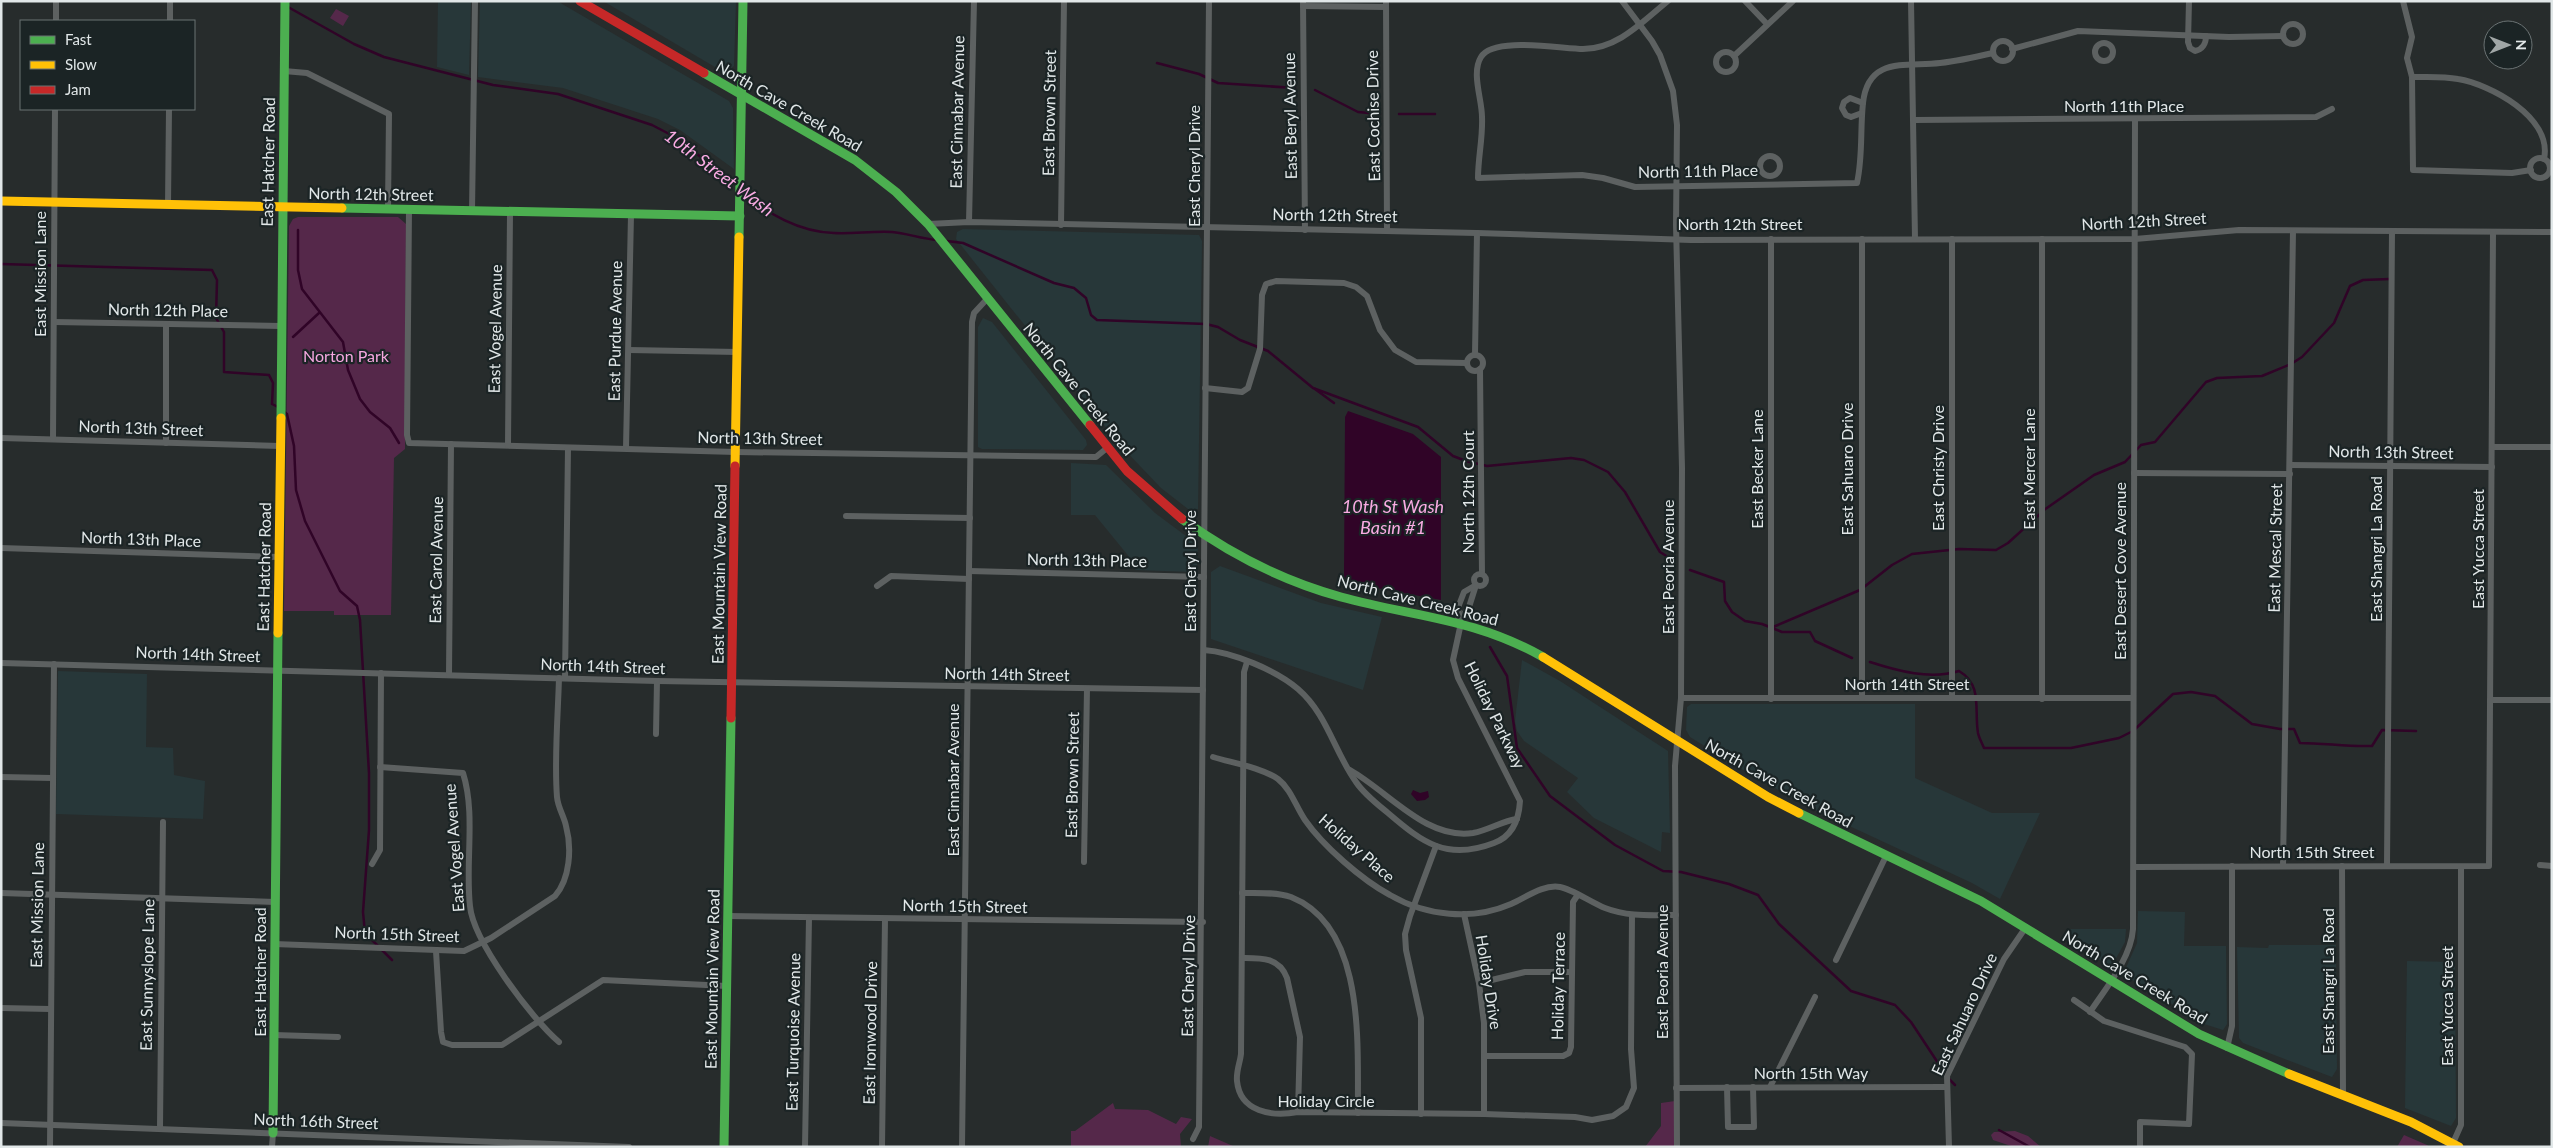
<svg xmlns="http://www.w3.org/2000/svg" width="2553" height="1148" font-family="Lato,sans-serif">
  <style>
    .built { fill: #273739 }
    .green { fill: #55284a }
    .water { fill: #300427 }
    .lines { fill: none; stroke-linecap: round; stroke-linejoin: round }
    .stream { stroke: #300427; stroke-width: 2.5 }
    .street { stroke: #5d6161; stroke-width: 6 }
    .fast { stroke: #4caf50; stroke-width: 9 }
    .slow { stroke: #ffc107; stroke-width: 9 }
    .jam { stroke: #c62828; stroke-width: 9 }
    .labels { text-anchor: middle; stroke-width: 4.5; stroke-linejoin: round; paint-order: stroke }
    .street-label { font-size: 16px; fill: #e1e7e8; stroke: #1b2425 }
    .park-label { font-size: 16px; fill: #f7a8e1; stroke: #1b2425 }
    .water-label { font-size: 18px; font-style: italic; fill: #f9abe3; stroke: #1b2425 }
  </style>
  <rect width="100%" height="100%" fill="#272c2c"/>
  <!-- built -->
  <g class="built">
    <polygon points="438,1 471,1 469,75 437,67"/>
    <polygon points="480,1 557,1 729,101 733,108 734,169 680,130 658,119 563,88 478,77"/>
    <polygon points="603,1 736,1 734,66 727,71 720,70"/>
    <polygon points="963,229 1199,235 1202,241 1198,509 1188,509 1161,488 1120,445 956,239 957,232"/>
    <polygon points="983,318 992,322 1086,440 1087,445 1083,450 982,449 978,447 978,327"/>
    <polygon points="1071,463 1106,465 1155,513 1198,545 1197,569 1194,572 1135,570 1135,564 1095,515 1071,515"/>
    <polygon points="1220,566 1321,603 1382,617 1363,690 1211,639 1211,572"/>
    <polygon points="1522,660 1560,681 1668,751 1670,833 1662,832 1661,852 1594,818 1567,792 1578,778 1524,741 1517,731 1515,721"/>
    <polygon points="58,671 147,674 146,747 173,748 174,775 205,781 203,819 56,814"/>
    <polygon points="1691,704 1915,704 1915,778 1992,813 2040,813 2000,899 1972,883 1815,810 1753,776 1690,737 1686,730 1687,707"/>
    <polygon points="2138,911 2185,912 2184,946 2226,946 2227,1024 2223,1030 2204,1024 2126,976 2125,970 2137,943"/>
    <polygon points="2070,929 2126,929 2125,942 2114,962 2108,965 2064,938"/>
    <polygon points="2269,945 2336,945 2337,1069 2332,1077 2243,1043 2239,1038 2237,947 2268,948"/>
    <polygon points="2407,961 2455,962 2456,1118 2451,1126 2405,1108"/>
  </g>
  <!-- green -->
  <g class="green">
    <polygon points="336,9 349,16 343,26 330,18"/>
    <polygon points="298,217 398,217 406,224 405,449 394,458 391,615 334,615 334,611 284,611 289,226 293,219"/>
    <polygon points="1675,1101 1675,1147 1645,1147 1661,1126 1661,1103"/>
    <polygon points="1113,1103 1115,1109 1148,1110 1176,1124 1181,1117 1192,1119 1180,1134 1181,1147 1071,1147 1071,1131 1075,1131"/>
    <polygon points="2015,1131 2028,1136 2041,1147 2014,1147 1993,1140 1991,1135 1994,1132"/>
    <polygon points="2404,1135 2427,1145 2430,1147 2397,1147"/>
    <polygon points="1210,1136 1233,1146 1294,1147 1208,1147"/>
  </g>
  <!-- water -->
  <g class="water">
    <polygon points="1348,411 1413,434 1441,457 1441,600 1366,586 1344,578 1345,417"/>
    <polygon points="1413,790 1420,793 1428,791 1429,797 1425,800 1417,801 1411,794"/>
  </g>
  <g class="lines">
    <!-- stream -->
    <g class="stream">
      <polyline points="288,7 354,44 384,57 493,85 558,94 652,125 675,137 737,185"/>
      <polyline points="1157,63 1199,74 1218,83 1295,88"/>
      <polyline points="1315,90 1358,112 1380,114"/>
      <polyline points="1399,114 1435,114"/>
      <path d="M742 190C766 214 800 232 834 233 853 234 872 231 892 232 906 233 922 239 937 240"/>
      <polyline points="298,230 298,270 302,289 343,342 348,370 360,399 370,412 390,428 399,443"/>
      <polyline points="947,241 963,243 1054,283 1074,288 1086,298 1091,315 1097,320 1206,324 1218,327 1240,340 1268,351 1313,388 1418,427 1453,456 1466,461 1487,466 1571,458 1584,460 1608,472 1625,492 1660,552 1673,560"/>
      <polyline points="1,264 212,270 217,280 216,318 224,332 224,372 269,375 273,383 272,404 278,407"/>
      <polyline points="293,337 319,313"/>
      <polyline points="1315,389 1334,403"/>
      <polyline points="283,411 287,414 294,446 296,490 305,521 340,591 357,606 360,620 369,773 369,830 363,912 365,933 392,960"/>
      <polyline points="2044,510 2094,475 2125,462 2141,445 2155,442 2206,382 2217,378 2262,376 2291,364 2302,357 2334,323 2350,286 2363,280 2390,279"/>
      <polyline points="1690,570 1724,582 1725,601 1732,612 1745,621 1762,624 1782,632 1810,632 1815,641 1852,658"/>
      <polyline points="1864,587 1892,565 1912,554 1959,549 1996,550 2008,543 2040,514"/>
      <polyline points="1773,627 1860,590"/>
      <polyline points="1490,647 1507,676 1517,748 1550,796 1615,845 1663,871 1681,872 1729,884 1758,895 1779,924 1851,991 1895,1005 1911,1022 1946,1075"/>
      <path d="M1870 662C1898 671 1930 680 1959 671 1983 685 1974 710 1978 733 1979 738 1982 743 1984 748H2071L2119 738 2133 731 2173 694 2191 692 2215 696 2252 724 2280 729H2294L2300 743C2325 743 2347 747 2372 746L2382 730 2416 731"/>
      <polyline points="1949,1079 1955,1085"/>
      <polyline points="1999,1130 2030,1147"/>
    </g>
    <!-- street -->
    <g class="street">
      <polyline points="1303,1 1305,230"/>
      <polyline points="1386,1 1387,231"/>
      <polyline points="1622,1 1652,41 1660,55 1673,91 1677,125 1676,225 1682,468 1681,698 1675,766 1677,1147"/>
      <path d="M1668 1C1643 21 1618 49 1583 49 1562 49 1493 36 1481 57 1471 73 1482 99 1482 117 1483 138 1478 157 1478 178L1582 175 1603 178 1635 187 1857 183C1863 156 1860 130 1863 103 1868 56 1906 67 1940 63 1958 61 1976 57 1993 53"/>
      <polyline points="1745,1 1767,24"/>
      <polyline points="1911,1 1915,239"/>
      <path d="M2189 1 2188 42 2190 48 2195 51C2202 50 2206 44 2206 36"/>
      <polyline points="2403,1 2412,37 2407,58 2412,77 2413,170 2512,173 2531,170"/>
      <polyline points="1303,6 1386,7"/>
      <polyline points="56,21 56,1"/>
      <polyline points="170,21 170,1"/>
      <circle cx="2293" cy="34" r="10"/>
      <circle cx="2003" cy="51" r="10"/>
      <circle cx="2104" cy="52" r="9"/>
      <polyline points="2012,49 2078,31 2229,37 2283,36"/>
      <circle cx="1726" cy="62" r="10"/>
      <polyline points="1734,56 1793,1"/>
      <polyline points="284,71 307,73 389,114 388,209"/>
      <path d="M2412 77C2427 77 2443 76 2458 79 2489 84 2553 117 2544 159"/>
      <polyline points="1862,113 1851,117 1846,115 1842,108 1844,102 1850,98 1863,103"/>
      <polyline points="1915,120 2316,117 2332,109"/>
      <circle cx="1770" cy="166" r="10"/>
      <circle cx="2540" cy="168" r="10"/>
      <polyline points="168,205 169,109"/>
      <polyline points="409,209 407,435 409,443 736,452 1096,457 1107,448"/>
      <polyline points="472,211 475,1"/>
      <polyline points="969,222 974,1"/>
      <polyline points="928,224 969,222 1477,233 1691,240 2135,239 2239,230 2552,232"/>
      <polyline points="1061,225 1064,1"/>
      <polyline points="1771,239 1771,699"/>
      <polyline points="1952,239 1952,698"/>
      <polyline points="54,322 281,326"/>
      <polyline points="629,350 738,352"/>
      <polyline points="1475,354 1477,233"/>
      <circle cx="1475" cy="363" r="8"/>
      <polyline points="1480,369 1482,574"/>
      <polyline points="1205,388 1242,392 1248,388 1260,349 1262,295 1266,284 1276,281 1344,283 1356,287 1367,296 1380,330 1395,350 1416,362 1466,363"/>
      <polyline points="1,438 280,446"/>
      <polyline points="53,439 55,109"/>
      <polyline points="166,443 166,324"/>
      <polyline points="508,445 510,213"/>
      <polyline points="2493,447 2552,447"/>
      <polyline points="626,448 631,215"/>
      <polyline points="2290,465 2492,467"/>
      <polyline points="2134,473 2290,474"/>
      <polyline points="846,516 970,518"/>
      <polyline points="1,548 279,557"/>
      <polyline points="969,571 1204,577"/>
      <circle cx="1480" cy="580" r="6"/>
      <polyline points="877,586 891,576 969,579"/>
      <polyline points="1458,622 1459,605 1464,592 1476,585"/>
      <polyline points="1458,622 1469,607 1476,585"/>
      <path d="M1204 650C1232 652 1276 670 1298 689 1327 714 1334 751 1356 782 1364 794 1377 804 1388 813 1423 843 1447 861 1494 843 1513 836 1519 819 1520 801L1458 678 1453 660 1461 623"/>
      <path d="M1247 662 1244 672 1241 1054C1240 1063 1236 1071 1237 1081 1240 1112 1272 1117 1298 1112L1484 1114 1575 1117 1592 1120 1613 1116 1626 1107 1634 1088 1631 1049 1632 915"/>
      <polyline points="1,663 657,681 1203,690"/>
      <polyline points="449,675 451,444"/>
      <polyline points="565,678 568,448"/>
      <polyline points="1681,698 2133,698"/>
      <polyline points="1862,698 1862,239"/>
      <polyline points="2042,699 2042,239"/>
      <polyline points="2490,700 2552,700"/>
      <polyline points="656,734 657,681"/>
      <path d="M1213 757C1233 763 1260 767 1278 779 1291 789 1296 807 1305 820 1323 846 1362 880 1390 895 1426 916 1472 921 1511 904 1525 898 1543 884 1560 887 1572 889 1592 903 1605 908 1628 917 1651 915 1676 915"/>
      <path d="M380 767 463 773C476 814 465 863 470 906 473 941 532 1019 559 1042"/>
      <path d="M1350 770C1389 792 1426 840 1473 833 1489 830 1502 821 1517 819"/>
      <polyline points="1,777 52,778"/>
      <polyline points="1084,862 1087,689"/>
      <polyline points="372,864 380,850 381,673"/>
      <polyline points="2540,865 2552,866"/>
      <polyline points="2283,866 2293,231"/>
      <polyline points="2342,866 2343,1095"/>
      <polyline points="2387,866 2392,231"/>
      <polyline points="2134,867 2489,866 2493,232"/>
      <polyline points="1,893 275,902"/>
      <path d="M1242 893C1258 893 1276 892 1291 897 1367 927 1357 1048 1358 1113"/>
      <polyline points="1464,914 1479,983 1484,1023 1484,1114"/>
      <polyline points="728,916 1203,922"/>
      <path d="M274 944 464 951 491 938 555 896C570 879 572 848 566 826 564 816 558 808 557 797 554 760 558 715 559 678"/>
      <polyline points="436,951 441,1032 443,1042 452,1045 502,1045 603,980 727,986"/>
      <path d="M1242 958C1261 958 1279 957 1287 978L1300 1037 1298 1112"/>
      <polyline points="1836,960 1886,856"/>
      <polyline points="1479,983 1525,972 1572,972"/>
      <polyline points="2074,1000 2104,1021 2185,1047 2192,1054 2189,1124 2140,1122 2140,1147"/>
      <polyline points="1,1008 50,1009"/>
      <path d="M2090 1012C2106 988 2131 958 2133 929L2135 120"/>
      <polyline points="274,1035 338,1037"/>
      <polyline points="2227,1048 2232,1026 2232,866"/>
      <polyline points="1485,1056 1563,1056 1569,1053 1571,1047 1573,902 1577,896"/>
      <polyline points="1727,1087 1728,1127 1754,1127 1753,1087"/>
      <polyline points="1770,1087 1815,997"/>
      <polyline points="1676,1088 1945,1087"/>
      <polyline points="1421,1114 1421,1018 1406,950 1405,934 1410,916 1436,846"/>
      <polyline points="1,1123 629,1147"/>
      <polyline points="160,1128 163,822"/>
      <polyline points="1193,1139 1199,1127 1209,1"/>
      <polyline points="2453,1143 2461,1125 2461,867"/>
      <polyline points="50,1147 54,664"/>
      <polyline points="272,1147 273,1133"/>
      <polyline points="805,1147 809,918"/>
      <polyline points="882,1147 885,919"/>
      <polyline points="962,1147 972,322 974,313 987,299"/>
      <polyline points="1949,1147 1947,1076 2004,959 2026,927"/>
    </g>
    <!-- fast -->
    <g class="fast">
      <polyline points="704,73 855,160 896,192 928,224 1090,425"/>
      <polyline points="342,208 740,216"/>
      <polyline points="739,237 743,1"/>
      <polyline points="281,418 285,1"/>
      <path d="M1182 519C1230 554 1283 581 1341 597 1414 617 1474 618 1543 657"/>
      <polyline points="1799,813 1981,901 2199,1034 2289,1074"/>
      <polyline points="273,1133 278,633"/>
      <polyline points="724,1147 731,718"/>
    </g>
    <!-- slow -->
    <g class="slow">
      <polyline points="1,201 342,208"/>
      <polyline points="735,466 739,237"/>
      <polyline points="278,633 281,418"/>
      <polyline points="1543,657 1768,797 1799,813"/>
      <polyline points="2289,1074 2411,1122 2459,1147"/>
    </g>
    <!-- jam -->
    <g class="jam">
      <polyline points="580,1 704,73"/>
      <polyline points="1090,425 1127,471 1182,519"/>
      <polyline points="731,718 735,466"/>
    </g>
  </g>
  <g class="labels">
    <!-- street labels -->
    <g class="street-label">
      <text transform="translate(789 106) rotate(30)" y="6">North Cave Creek Road</text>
      <text x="2124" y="112">North 11th Place</text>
      <text transform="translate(957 112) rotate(-89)" y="6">East Cinnabar Avenue</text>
      <text transform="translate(1049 113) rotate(-89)" y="6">East Brown Street</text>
      <text transform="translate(1290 116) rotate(-91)" y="6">East Beryl Avenue</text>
      <text transform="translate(1373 116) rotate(-91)" y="6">East Cochise Drive</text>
      <text transform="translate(268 162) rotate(-89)" y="6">East Hatcher Road</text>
      <text transform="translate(1194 166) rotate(-90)" y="6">East Cheryl Drive</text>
      <text transform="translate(1698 171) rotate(-1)" y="6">North 11th Place</text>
      <text transform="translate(371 194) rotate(1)" y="6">North 12th Street</text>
      <text transform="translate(1335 215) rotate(1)" y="6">North 12th Street</text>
      <text transform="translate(2144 221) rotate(-3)" y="6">North 12th Street</text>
      <text x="1740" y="230">North 12th Street</text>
      <text transform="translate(40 274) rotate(-90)" y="6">East Mission Lane</text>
      <text transform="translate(168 310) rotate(1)" y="6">North 12th Place</text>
      <text transform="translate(495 329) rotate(-89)" y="6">East Vogel Avenue</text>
      <text transform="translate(615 331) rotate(-89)" y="6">East Purdue Avenue</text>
      <text transform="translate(1079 389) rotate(51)" y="6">North Cave Creek Road</text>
      <text transform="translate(141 428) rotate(2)" y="6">North 13th Street</text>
      <text transform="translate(760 438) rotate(1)" y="6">North 13th Street</text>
      <text transform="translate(2391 452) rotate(1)" y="6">North 13th Street</text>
      <text transform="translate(1938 468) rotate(-90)" y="6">East Christy Drive</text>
      <text transform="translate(1757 469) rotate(-90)" y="6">East Becker Lane</text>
      <text transform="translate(1847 469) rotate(-90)" y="6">East Sahuaro Drive</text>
      <text transform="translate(2029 469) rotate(-90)" y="6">East Mercer Lane</text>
      <text transform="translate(1468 492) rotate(-90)" y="6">North 12th Court</text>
      <text transform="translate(141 539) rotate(2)" y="6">North 13th Place</text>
      <text transform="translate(2275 548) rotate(-89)" y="6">East Mescal Street</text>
      <text transform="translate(2376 549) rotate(-90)" y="6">East Shangri La Road</text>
      <text transform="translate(2478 549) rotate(-90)" y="6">East Yucca Street</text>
      <text transform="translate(436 560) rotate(-89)" y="6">East Carol Avenue</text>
      <text transform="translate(1087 560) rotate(1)" y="6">North 13th Place</text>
      <text transform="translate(264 567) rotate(-89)" y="6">East Hatcher Road</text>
      <text transform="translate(1668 567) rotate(-90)" y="6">East Peoria Avenue</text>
      <text transform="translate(1190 571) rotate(-90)" y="6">East Cheryl Drive</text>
      <text transform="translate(2120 571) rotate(-90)" y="6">East Desert Cove Avenue</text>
      <text transform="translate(719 574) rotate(-89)" y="6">East Mountain View Road</text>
      <text transform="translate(1418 600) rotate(14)" y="6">North Cave Creek Road</text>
      <text transform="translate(198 654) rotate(2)" y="6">North 14th Street</text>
      <text transform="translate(603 666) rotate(2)" y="6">North 14th Street</text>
      <text transform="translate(1007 674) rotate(1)" y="6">North 14th Street</text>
      <text x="1907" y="690">North 14th Street</text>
      <text transform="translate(1495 715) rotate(64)" y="6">Holiday Parkway</text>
      <text transform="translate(1072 775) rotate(-89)" y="6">East Brown Street</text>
      <text transform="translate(953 780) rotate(-90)" y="6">East Cinnabar Avenue</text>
      <text transform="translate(1779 783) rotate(29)" y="6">North Cave Creek Road</text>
      <text transform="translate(454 848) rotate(-94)" y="6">East Vogel Avenue</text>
      <text transform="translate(1357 848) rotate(41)" y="6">Holiday Place</text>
      <text x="2312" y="858">North 15th Street</text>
      <text transform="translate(37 905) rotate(-89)" y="6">East Mission Lane</text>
      <text transform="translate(965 906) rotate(1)" y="6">North 15th Street</text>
      <text transform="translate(397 934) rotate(2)" y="6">North 15th Street</text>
      <text transform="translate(260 972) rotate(-90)" y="6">East Hatcher Road</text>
      <text transform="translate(1662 972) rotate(-90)" y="6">East Peoria Avenue</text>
      <text transform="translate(147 975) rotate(-89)" y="6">East Sunnyslope Lane</text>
      <text transform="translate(1188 976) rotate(-89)" y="6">East Cheryl Drive</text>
      <text transform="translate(2135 977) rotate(31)" y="6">North Cave Creek Road</text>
      <text transform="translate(712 979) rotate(-89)" y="6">East Mountain View Road</text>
      <text transform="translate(2328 981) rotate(-90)" y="6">East Shangri La Road</text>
      <text transform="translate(1489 982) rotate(81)" y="6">Holiday Drive</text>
      <text transform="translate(1558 986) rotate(-89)" y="6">Holiday Terrace</text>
      <text transform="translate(2447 1006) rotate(-90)" y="6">East Yucca Street</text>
      <text transform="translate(1964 1014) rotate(-65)" y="6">East Sahuaro Drive</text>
      <text transform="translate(793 1032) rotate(-89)" y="6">East Turquoise Avenue</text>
      <text transform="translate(870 1033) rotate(-89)" y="6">East Ironwood Drive</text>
      <text x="1811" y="1079">North 15th Way</text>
      <text x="1326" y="1107">Holiday Circle</text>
      <text transform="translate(316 1121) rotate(2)" y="6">North 16th Street</text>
    </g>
    <!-- park labels -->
    <g class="park-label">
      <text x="346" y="362">Norton Park</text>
    </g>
    <!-- water labels -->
    <g class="water-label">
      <text transform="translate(719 173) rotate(37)" y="6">10th Street Wash</text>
      <text x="1393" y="513">10th St Wash<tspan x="1393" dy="21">Basin #1</tspan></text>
    </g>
  </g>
  <!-- border -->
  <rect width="2553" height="1148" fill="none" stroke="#e1e7e8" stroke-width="5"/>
  <!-- legend -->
  <rect x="20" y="20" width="175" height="90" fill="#1b2425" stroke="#6a7273"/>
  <rect x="30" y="36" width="25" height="8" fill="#4caf50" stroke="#6a7273"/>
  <text x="65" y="45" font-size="15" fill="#e1e7e8">Fast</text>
  <rect x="30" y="61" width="25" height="8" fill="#ffc107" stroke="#6a7273"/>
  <text x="65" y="70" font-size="15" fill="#e1e7e8">Slow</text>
  <rect x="30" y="86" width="25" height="8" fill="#c62828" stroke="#6a7273"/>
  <text x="65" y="95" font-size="15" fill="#e1e7e8">Jam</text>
  <!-- north arrow -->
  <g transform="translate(2508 45) rotate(90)"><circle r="24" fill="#1b2425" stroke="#6a7273"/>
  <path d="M0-4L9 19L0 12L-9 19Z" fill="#a0a6a6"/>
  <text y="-8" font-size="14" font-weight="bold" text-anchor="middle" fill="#e1e7e8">N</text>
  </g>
</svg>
